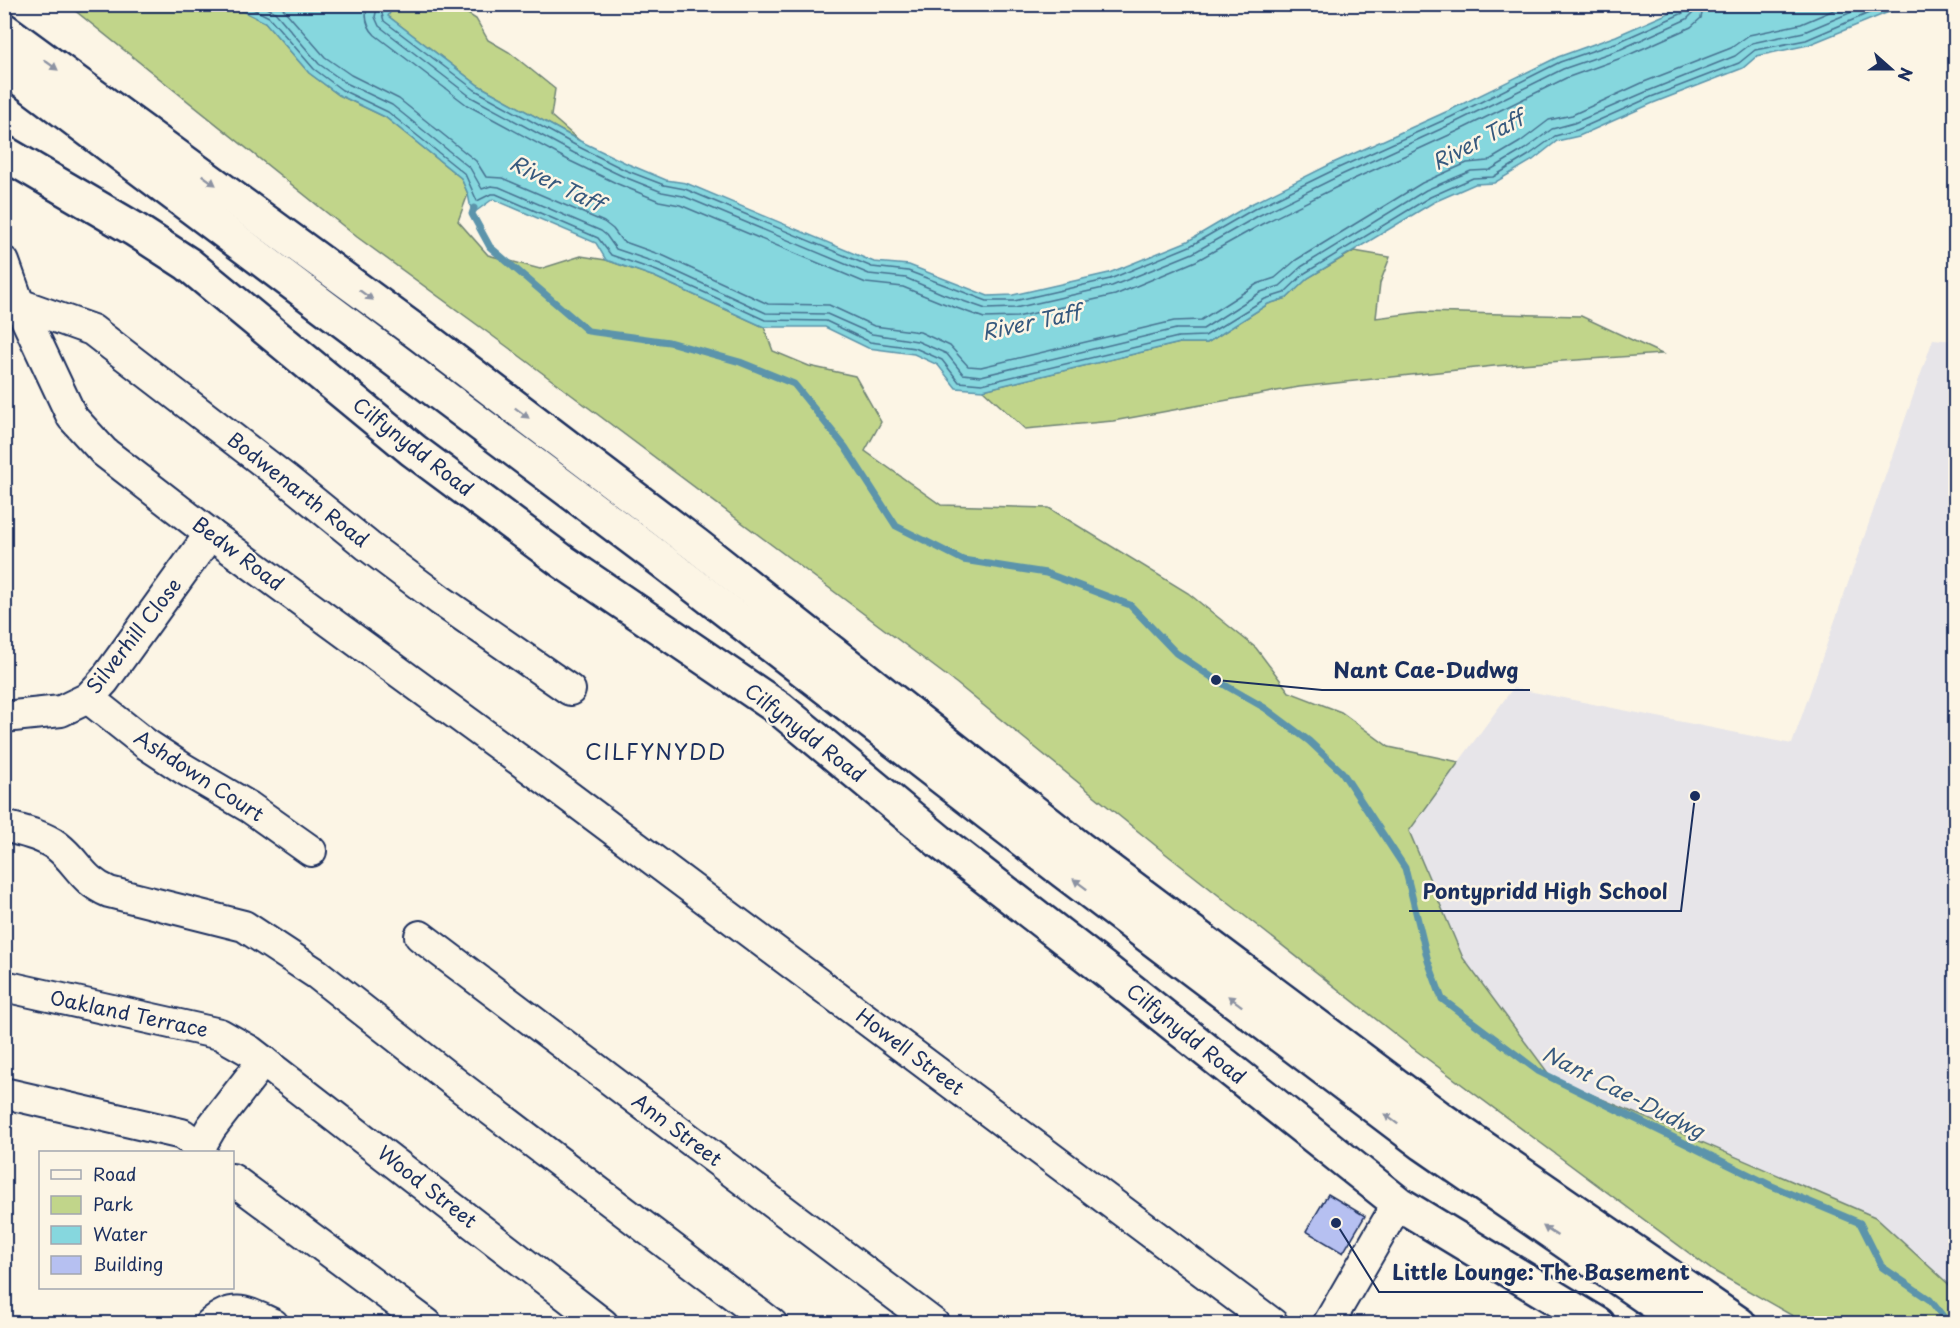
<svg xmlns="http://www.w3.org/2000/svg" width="1960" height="1328" font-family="'Playpen Sans',sans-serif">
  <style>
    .built { fill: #e7e5e9 }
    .green { fill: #c1d58a; stroke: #6e8274; stroke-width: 1.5 }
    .water { fill: #86d7de; stroke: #5b94ab; stroke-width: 1.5 }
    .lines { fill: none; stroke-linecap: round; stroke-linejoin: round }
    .shore { stroke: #467291; stroke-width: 1.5 }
    .stream { stroke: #5b94ab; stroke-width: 7 }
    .building { fill: #b6c0f1; stroke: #1b2f5e; stroke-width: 1.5 }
    .minor-casing { stroke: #1b2f5e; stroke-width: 34 }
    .major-casing { stroke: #1b2f5e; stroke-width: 38 }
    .highway-casing { stroke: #1b2f5e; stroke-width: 38 }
    .minor { stroke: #fcf5e5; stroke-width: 30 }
    .major { stroke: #fcf5e5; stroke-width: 33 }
    .highway { stroke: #fcf5e5; stroke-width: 33 }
    .oneway { fill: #8c92a2 }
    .labels { text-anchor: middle; stroke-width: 5; stroke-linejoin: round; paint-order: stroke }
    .street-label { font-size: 20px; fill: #1b2f5e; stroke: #fcf5e5 }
    .water-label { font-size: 21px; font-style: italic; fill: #36597e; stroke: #fcf5e5 }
    .quarter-label { font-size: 22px; letter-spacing: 1.5px; fill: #1b2f5e; stroke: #fcf5e5 }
    .leader { fill: none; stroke: #1b2f5e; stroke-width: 2 }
    .callout-dot { fill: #1b2f5e; stroke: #fcf5e5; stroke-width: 2 }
    .callout-label { font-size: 21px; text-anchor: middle; font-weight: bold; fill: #1b2f5e; stroke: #fcf5e5; stroke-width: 5; stroke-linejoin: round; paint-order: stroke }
  </style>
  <rect width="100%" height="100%" fill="#fcf5e5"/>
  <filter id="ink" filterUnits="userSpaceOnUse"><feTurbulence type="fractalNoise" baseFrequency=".0167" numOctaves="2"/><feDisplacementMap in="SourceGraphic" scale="12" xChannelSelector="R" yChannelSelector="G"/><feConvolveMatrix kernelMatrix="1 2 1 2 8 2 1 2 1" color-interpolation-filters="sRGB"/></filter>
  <g filter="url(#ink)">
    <!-- built -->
    <polygon class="built" points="1933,339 1955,341 1955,1290 1875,1217 1551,1077 1463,958 1409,830 1513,688 1792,744"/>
    <!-- green -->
    <g class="green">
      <polygon points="452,4 476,19 488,40 509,52 555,89 551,116 580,141 478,85 388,16 394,5"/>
      <polygon points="68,5 230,5 265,22 309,73 339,95 385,117 461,178 468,194 458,221 488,255 540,269 581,256 606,260 655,277 764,327 773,351 809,366 855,376 881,422 865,451 941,505 1049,508 1188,593 1256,648 1289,692 1341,712 1389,747 1459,762 1409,831 1463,958 1551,1077 1875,1217 1955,1290 1955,1323 1805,1323 1712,1270 1410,1046 1166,854 956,683 509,348 357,237"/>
      <polygon points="1354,251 1390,257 1380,283 1376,318 1422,312 1581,316 1662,354 1494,366 1299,387 1113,421 1025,429 983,390 1180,343 1207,343 1268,304 1287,298 1308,278"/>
    </g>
    <!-- water -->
    <polygon class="water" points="230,5 394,5 388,16 478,85 580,141 628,164 666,180 686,183 874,262 909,265 988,296 1013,295 1109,273 1188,241 1251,204 1333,163 1448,111 1558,57 1616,36 1687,5 1906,5 1808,45 1757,56 1743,68 1653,103 1579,136 1557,141 1533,160 1494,183 1475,184 1434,202 1308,278 1287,298 1268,304 1207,343 1180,343 983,390 956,388 938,365 914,354 868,348 825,327 764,327 655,277 606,260 596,243 493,199 472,214 468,194 461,178 385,117 339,95 309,73 265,22"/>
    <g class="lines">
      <!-- shore -->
      <g class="shore">
        <polyline points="243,4 269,17 314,69 342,90 388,112 465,174 477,201 491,194 496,194 598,238 611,255 657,271 765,320 826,321 870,342 915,348 942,360 959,382 982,384 1178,337 1205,336 1265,299 1284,293 1305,273 1430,197 1473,178 1493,177 1529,155 1555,136 1577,130 1651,97 1739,63 1755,50 1806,40 1890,4"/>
        <polyline points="260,4 275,12 319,64 346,83 392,105 470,168 482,189 491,186 499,187 601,231 606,235 616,249 660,264 766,313 827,314 872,334 917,341 947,354 963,374 981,376 1176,329 1203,329 1261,292 1280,286 1301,267 1426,190 1471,171 1490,170 1525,149 1552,129 1574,123 1648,91 1735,56 1752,43 1804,32 1871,4"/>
        <polyline points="279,4 325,57 351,75 399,99 476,161 486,177 502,178 604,222 613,229 622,241 664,256 768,304 829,305 874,326 920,332 950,346 968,366 981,367 1174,321 1201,320 1257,284 1275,278 1296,260 1422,183 1467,163 1488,161 1520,142 1549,120 1572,115 1644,82 1731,48 1749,35 1801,24 1848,4"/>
        <path d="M368 4C364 16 366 26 375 35L467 105 570 161 618 184 659 201 680 205 866 283 903 287 940 302 984 318 1017 317 1115 295 1196 261 1262 224 1343 184 1458 131 1566 78 1624 57 1691 27 1701 18 1704 4"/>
        <polyline points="378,4 375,17 379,26 471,97 574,153 622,176 662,192 683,196 869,274 906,278 943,294 986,309 1015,308 1112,286 1193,253 1258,216 1339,176 1454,123 1563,69 1621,49 1687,19 1693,13 1695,4"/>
        <polyline points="387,4 382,14 384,21 475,90 577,146 625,170 664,185 685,189 872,267 908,271 987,301 1014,301 1110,279 1190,246 1254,209 1336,169 1451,117 1560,62 1618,42 1683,13 1686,10 1687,4"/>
      </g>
      <!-- stream -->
      <polyline class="stream" points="474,208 472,214 490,247 588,331 669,342 740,362 794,384 845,447 896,526 963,560 1046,573 1130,605 1176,653 1216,680 1265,708 1309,741 1342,772 1405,868 1428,961 1442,999 1538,1071 1772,1186 1860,1223 1882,1267 1930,1300 1949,1324"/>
    </g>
    <!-- building -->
    <polygon class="building" points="1328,1194 1365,1216 1343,1253 1306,1231"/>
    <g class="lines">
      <!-- minor casing -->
      <g class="minor-casing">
        <g id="minor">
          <polyline points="4,262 19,304 72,417 104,452 210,534 548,781 1273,1324"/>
          <polyline points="19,304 92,330 288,481 368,546 440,600 570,690"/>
          <polyline points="88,698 146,744 184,769 249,807 311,851"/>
          <polyline points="4,717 61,711 88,698 104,681 210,534"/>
          <path d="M4 826C22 831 42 835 57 846 78 862 81 880 109 892L244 926 317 974 458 1085 772 1324"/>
          <polyline points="420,936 934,1324"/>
          <polyline points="4,986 220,1034 250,1051 603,1324"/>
          <polyline points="4,1093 182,1134 200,1147"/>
          <polyline points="202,1152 200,1147 211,1128 263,1061"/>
          <polyline points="232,1179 427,1324"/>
          <path d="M210 1324C234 1303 246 1312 273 1324"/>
          <polyline points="1328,1324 1398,1203"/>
        </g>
      </g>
      <!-- major casing -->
      <g class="major-casing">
        <polyline id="major" points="4,153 134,229 188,264 413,450 562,561 780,709 939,841 1108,972 1398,1203 1598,1324"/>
      </g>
      <!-- highway casing -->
      <g class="highway-casing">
        <g id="highway">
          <polyline points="4,30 419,334 696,545 1079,848 1438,1117 1739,1324"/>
          <polyline points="4,66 664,562 1063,871 1424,1144 1685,1324"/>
        </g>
      </g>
      <!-- minor -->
      <use href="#minor" class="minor"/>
      <!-- major -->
      <use href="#major" class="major"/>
      <!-- highway -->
      <use href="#highway" class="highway"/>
    </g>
    <!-- one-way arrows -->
    <defs><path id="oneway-solid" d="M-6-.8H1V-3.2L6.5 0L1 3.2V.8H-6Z" transform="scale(1.5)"/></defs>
    <g class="oneway">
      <use href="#oneway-solid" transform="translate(51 65) rotate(36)"/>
      <use href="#oneway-solid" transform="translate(209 180) rotate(36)"/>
      <use href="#oneway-solid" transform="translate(366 295) rotate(36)"/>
      <use href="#oneway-solid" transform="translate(522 413) rotate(37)"/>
      <use href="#oneway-solid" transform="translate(1080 884) rotate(-143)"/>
      <use href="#oneway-solid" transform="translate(1235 1001) rotate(-143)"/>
      <use href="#oneway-solid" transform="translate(1391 1119) rotate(-143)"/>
      <use href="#oneway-solid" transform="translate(1550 1231) rotate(-146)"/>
    </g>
  </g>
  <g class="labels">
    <!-- street labels -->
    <g class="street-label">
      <text transform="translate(413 447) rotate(38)" y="7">Cilfynydd Road</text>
      <text transform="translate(298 490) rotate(38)" y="7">Bodwenarth Road</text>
      <text transform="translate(238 554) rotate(37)" y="7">Bedw Road</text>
      <text transform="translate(134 636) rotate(-52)" y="7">Silverhill Close</text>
      <text transform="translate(805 733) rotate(38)" y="7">Cilfynydd Road</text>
      <text transform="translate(199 776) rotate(33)" y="7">Ashdown Court</text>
      <text transform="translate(129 1014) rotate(12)" y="7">Oakland Terrace</text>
      <text transform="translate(1186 1034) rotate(39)" y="7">Cilfynydd Road</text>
      <text transform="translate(910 1052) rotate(37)" y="7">Howell Street</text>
      <text transform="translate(677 1130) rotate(37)" y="7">Ann Street</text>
      <text transform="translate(427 1187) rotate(38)" y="7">Wood Street</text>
    </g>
    <!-- water labels -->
    <g class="water-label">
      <text transform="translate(1478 141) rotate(-28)" y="7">River Taff</text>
      <text transform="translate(556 184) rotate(26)" y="7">River Taff</text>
      <text transform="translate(1031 323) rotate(-12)" y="7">River Taff</text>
      <text transform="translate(1623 1093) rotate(27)" y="7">Nant Cae-Dudwg</text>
    </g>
    <!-- quarter labels -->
    <g class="quarter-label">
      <text x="656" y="760">CILFYNYDD</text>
    </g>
  </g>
  <!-- callouts -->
  <path class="leader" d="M1216 680L1322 690H1530M1695 796L1681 911H1409M1336 1223L1379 1292H1703"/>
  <g class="callout-dot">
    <circle cx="1216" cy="680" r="6"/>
    <circle cx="1695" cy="796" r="6"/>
    <circle cx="1336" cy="1223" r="6"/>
  </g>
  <g class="callout-label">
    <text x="1426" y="678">Nant Cae-Dudwg</text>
    <text x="1545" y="899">Pontypridd High School</text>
    <text x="1541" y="1280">Little Lounge: The Basement</text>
  </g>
  <!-- margin -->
  <rect width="1960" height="1328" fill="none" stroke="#fcf5e5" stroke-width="24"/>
  <rect x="12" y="12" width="1936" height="1304" fill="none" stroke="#1b2f5e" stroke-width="2" filter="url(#ink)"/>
  <!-- legend -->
  <rect x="39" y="1151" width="195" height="138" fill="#fcf5e5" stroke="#a2a6af" stroke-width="1.5"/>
  <rect x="51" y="1170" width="30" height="9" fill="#fcf5e5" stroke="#a2a6af" stroke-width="1.5"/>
  <text x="93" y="1181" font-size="18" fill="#1b2f5e">Road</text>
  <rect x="51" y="1196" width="30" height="18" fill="#c1d58a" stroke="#a2a6af" stroke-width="1.5"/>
  <text x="93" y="1211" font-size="18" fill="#1b2f5e">Park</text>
  <rect x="51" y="1226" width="30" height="18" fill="#86d7de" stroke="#a2a6af" stroke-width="1.5"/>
  <text x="93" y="1241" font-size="18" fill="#1b2f5e">Water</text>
  <rect x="51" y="1256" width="30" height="18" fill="#b6c0f1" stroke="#a2a6af" stroke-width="1.5"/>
  <text x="93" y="1271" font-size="18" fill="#1b2f5e">Building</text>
  <!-- north arrow -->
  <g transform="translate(1891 69) rotate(111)" stroke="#fcf5e5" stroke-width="4.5" paint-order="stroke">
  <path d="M0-4.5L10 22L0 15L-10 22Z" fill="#1b2f5e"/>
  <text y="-9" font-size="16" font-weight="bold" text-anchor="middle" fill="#1b2f5e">N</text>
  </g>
</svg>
